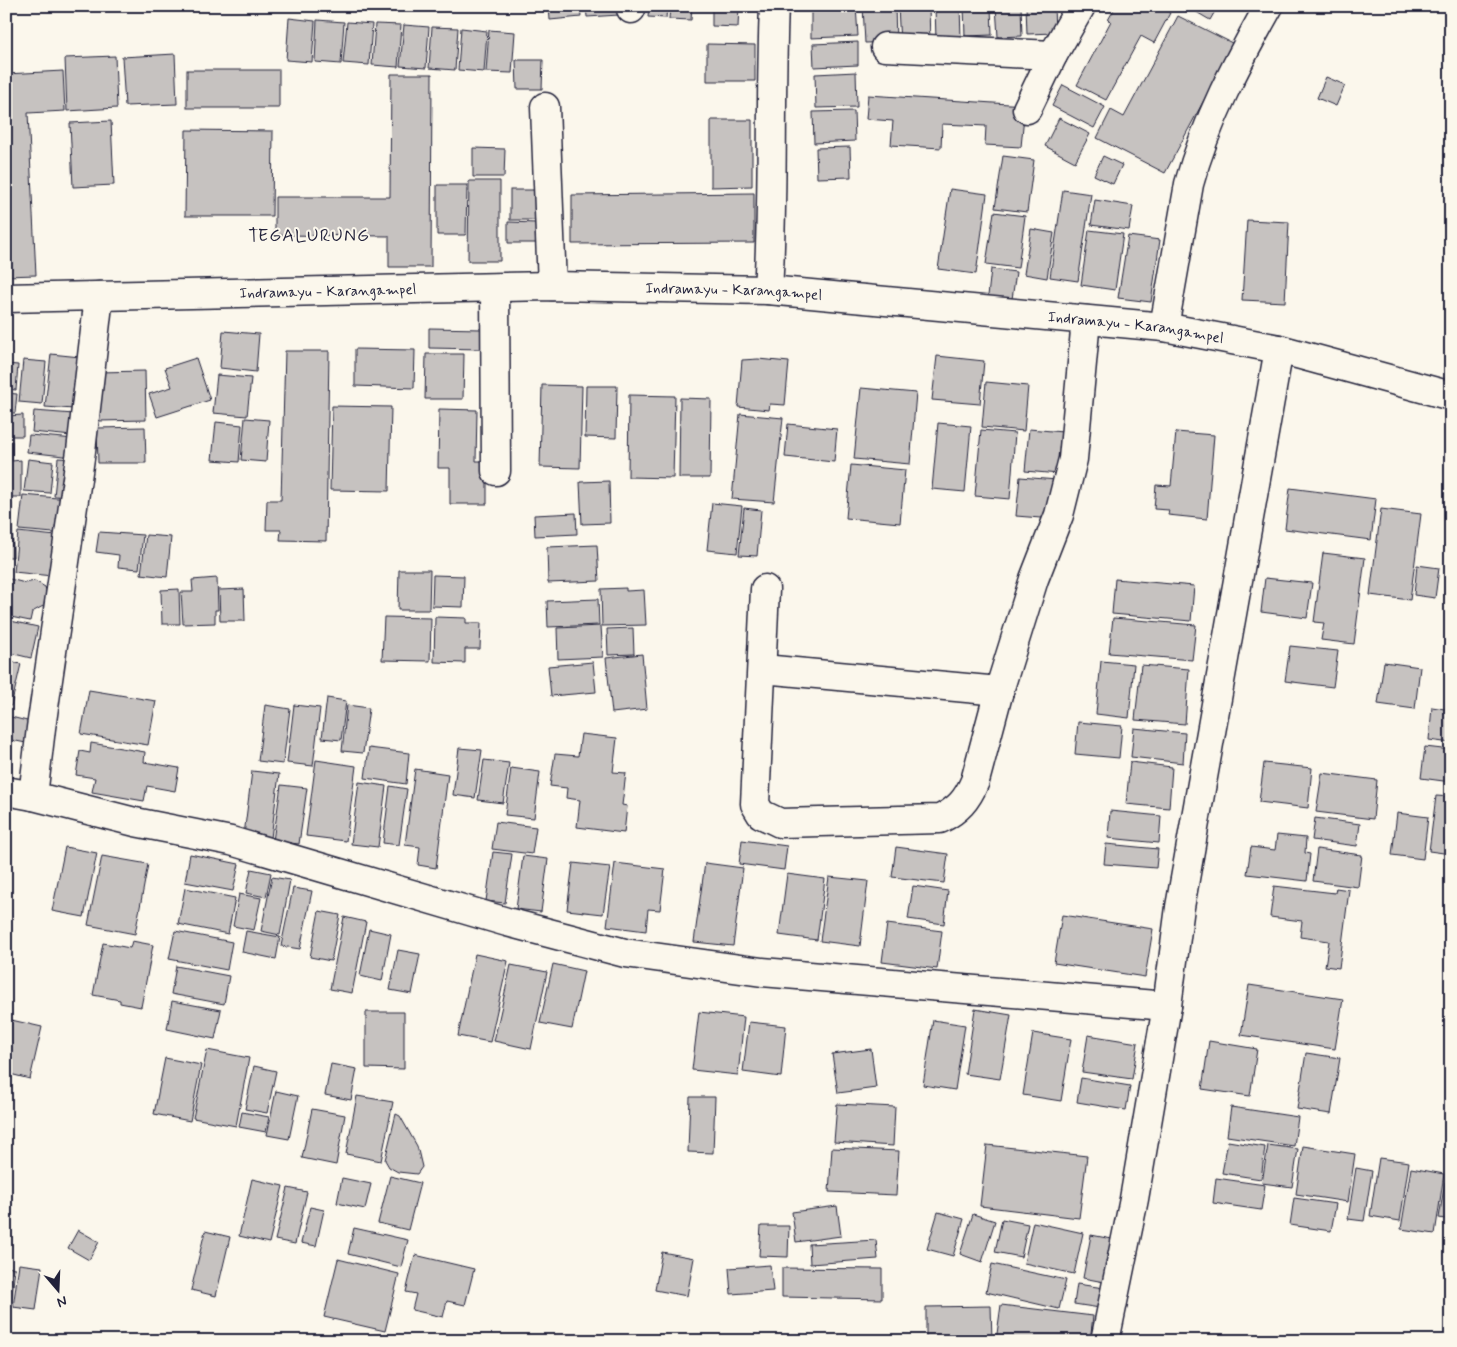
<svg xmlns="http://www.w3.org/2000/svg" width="1457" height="1347" font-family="Mynerve,sans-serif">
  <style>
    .building { fill: #c6c2c0; stroke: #22223b }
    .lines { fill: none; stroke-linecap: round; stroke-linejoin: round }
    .street-casing { stroke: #22223b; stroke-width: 31 }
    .street { stroke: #fbf7ec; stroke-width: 28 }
    .labels { text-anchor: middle; stroke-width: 4; stroke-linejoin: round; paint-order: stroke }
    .street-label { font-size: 15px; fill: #22223b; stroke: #fbf7ec }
    .quarter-label { font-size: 18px; letter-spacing: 1px; fill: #22223b; stroke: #fbf7ec }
  </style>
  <rect width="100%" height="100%" fill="#fbf7ec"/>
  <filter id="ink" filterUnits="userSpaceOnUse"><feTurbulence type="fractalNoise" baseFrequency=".02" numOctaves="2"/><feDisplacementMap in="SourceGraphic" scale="10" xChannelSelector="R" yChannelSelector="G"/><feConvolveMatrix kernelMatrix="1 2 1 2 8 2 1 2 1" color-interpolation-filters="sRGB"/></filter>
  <g filter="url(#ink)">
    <!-- building -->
    <g class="building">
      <polygon points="549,6 580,6 581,17 550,20"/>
      <polygon points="586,6 618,6 619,15 587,17"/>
      <polygon points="649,6 667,6 666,18 648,17"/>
      <polygon points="670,6 692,6 691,20 669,19"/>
      <polygon points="712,6 739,6 738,27 712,26"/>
      <polygon points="856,6 858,36 811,38 811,7"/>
      <polygon points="863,6 895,6 896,42 865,43"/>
      <polygon points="898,6 929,6 930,43 900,44"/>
      <polygon points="935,6 960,6 961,39 936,40"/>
      <polygon points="964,6 991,6 992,35 965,36"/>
      <polygon points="996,6 1021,6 1022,36 998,37"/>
      <polygon points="1026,6 1054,6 1055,33 1027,34"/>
      <polygon points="1116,6 1158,6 1170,13 1154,43 1141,36 1106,100 1077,85 1111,21 1108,20"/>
      <polygon points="1186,6 1218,6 1210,20"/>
      <polygon points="1178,16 1234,44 1165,173 1097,138 1111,110 1124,117"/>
      <polygon points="289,18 315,21 312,62 286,60"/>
      <polygon points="317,20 344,22 341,64 315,62"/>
      <polygon points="347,22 372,24 369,65 343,63"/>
      <polygon points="375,24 401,25 398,67 372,65"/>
      <polygon points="404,25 429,27 426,68 400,66"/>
      <polygon points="432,27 458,28 455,70 429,68"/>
      <polygon points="461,28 487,31 484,72 458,70"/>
      <polygon points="489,30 515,32 512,73 486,72"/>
      <polygon points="858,42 858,65 814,67 813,44"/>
      <polygon points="707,44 755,45 755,81 707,81"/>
      <polygon points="175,54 177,104 125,106 122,57"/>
      <polygon points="115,56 117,108 67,111 65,58"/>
      <polygon points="516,60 543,60 542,89 517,89"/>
      <rect x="187" y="70" width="92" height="38"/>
      <polygon points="63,71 65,111 28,113 36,275 6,276 6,74"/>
      <polygon points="856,72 857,107 816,108 815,74"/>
      <polygon points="391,74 432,74 431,267 389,267 389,236 275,235 275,197 390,197"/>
      <polygon points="1326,77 1345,85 1336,106 1317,98"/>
      <polygon points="1063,85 1105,107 1094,128 1052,106"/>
      <polygon points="868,95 1025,105 1021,147 985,145 986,126 942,124 941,148 891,145 893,121 866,119"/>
      <polygon points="854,111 855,141 814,143 813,112"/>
      <polygon points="1059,118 1090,134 1075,162 1045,146"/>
      <polygon points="711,120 752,120 752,186 711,187"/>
      <polygon points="111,121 114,185 73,187 70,123"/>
      <polygon points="186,130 273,131 272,216 185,216"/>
      <polygon points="850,147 851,177 817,178 816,148"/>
      <polygon points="473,148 505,149 504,177 473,177"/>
      <polygon points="1003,156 1034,160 1027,212 995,208"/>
      <polygon points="1103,156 1122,165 1113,184 1094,175"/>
      <polygon points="469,181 500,181 500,261 468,261"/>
      <polygon points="437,185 467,185 466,235 437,235"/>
      <polygon points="950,189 987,194 976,274 938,269"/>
      <rect x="510" y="190" width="28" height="30"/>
      <polygon points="1063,190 1091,194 1078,281 1050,277"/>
      <polygon points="754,193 754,243 572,244 572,195"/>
      <polygon points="1095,200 1133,206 1129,230 1091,225"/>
      <polygon points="994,212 1025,216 1018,268 986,264"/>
      <polygon points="1247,220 1289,222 1285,302 1242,300"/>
      <polygon points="508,222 536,223 536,243 508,243"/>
      <polygon points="1031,229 1054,233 1047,278 1024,274"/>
      <polygon points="1089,230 1123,234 1115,290 1081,285"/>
      <polygon points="1128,236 1160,240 1151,302 1118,298"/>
      <polygon points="991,269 1016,272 1012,299 988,296"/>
      <polygon points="429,328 482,329 482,349 429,348"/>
      <polygon points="223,331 259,334 256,372 220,368"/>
      <polygon points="355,349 415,350 414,388 355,386"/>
      <polygon points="285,351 329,351 326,541 280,540 281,530 266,530 267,500 281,500"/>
      <polygon points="51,354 80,357 74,409 45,407"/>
      <polygon points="426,354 464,354 463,399 425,399"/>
      <polygon points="937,356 984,361 980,404 932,400"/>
      <polygon points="196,358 210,400 157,417 149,394 172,387 165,368"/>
      <polygon points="758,359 789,362 785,405 770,404 769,410 738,407 742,360"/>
      <polygon points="23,360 46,362 42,404 19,402"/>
      <polygon points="6,364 18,365 16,390 6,389"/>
      <polygon points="145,371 146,420 99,421 99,372"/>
      <polygon points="217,375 251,378 247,416 213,413"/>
      <polygon points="986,382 1028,386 1024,431 982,427"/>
      <polygon points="542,385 582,386 580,468 540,467"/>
      <polygon points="586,386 617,386 616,438 585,437"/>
      <polygon points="861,388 916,393 910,464 854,459"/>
      <polygon points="6,393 17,394 15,413 6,413"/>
      <polygon points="629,395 675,396 673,478 628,477"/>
      <polygon points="680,398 711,399 710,478 679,478"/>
      <polygon points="332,406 391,407 389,491 330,490"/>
      <polygon points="439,409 477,410 476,461 487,461 487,504 450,504 450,468 438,468"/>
      <polygon points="34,411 74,414 72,436 32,432"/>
      <polygon points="740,414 783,418 774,502 732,499"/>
      <polygon points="23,415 23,436 6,436 6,416"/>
      <polygon points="245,418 269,420 266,462 241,460"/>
      <polygon points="216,422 242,425 239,462 212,460"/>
      <polygon points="938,423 971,426 965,492 932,489"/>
      <polygon points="788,424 837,429 834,462 785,457"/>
      <polygon points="145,427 146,463 98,463 97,428"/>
      <polygon points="1029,429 1063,432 1059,474 1025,471"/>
      <polygon points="981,430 1015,433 1010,499 975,496"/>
      <polygon points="1176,432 1214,435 1207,519 1168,515 1169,510 1154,509 1156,485 1171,486"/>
      <polygon points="29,435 75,439 73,457 27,452"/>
      <polygon points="6,441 12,441 12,461 21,460 21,497 6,497"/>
      <polygon points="58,458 74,459 71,497 54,496"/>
      <polygon points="28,459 53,462 50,493 24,491"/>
      <polygon points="851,465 905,470 900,523 846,518"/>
      <polygon points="1020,477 1057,480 1053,519 1016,516"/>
      <polygon points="609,481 610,523 582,524 580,482"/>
      <polygon points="1290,488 1376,499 1371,540 1285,529"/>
      <polygon points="23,495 69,499 65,534 19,530"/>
      <polygon points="12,503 13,557 6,557 6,504"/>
      <polygon points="712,503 742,506 737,553 707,550"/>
      <polygon points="744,508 761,510 757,556 739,555"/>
      <polygon points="1381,509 1421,514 1410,600 1370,595"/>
      <polygon points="576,513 577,534 535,536 534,515"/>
      <polygon points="18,532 56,536 52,576 14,572"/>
      <polygon points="99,532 143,535 139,569 118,567 119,555 96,552"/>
      <polygon points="146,535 171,537 167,577 141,574"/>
      <polygon points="597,545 599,581 548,583 547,547"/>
      <polygon points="1323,553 1365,558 1354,644 1321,640 1324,623 1314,622"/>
      <polygon points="1417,565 1439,568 1435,598 1414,595"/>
      <polygon points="399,570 430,570 429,610 398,610"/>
      <polygon points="433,575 464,576 463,607 432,606"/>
      <polygon points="6,578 25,583 35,581 45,587 47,593 45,605 32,612 30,621 6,616"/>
      <polygon points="217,578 218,610 215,610 215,623 183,624 181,592 193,592 192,580"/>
      <polygon points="1265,578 1312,583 1307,618 1261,612"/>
      <polygon points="1115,579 1194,586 1191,621 1112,614"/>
      <polygon points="626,588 626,591 644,590 646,625 602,626 601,589"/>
      <polygon points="179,589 180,624 162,624 161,590"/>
      <polygon points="244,589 245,621 220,621 219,590"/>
      <polygon points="598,599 599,625 548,627 547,601"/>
      <polygon points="384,617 431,618 430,661 382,660"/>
      <polygon points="435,617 466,618 466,623 481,623 480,649 465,649 465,663 434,662"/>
      <polygon points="1113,618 1196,625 1192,660 1109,653"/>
      <polygon points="6,620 38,627 31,658 6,652"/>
      <polygon points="601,626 603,657 558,659 557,628"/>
      <polygon points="633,628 634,654 608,655 607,629"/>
      <polygon points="1290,646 1338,651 1333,687 1285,681"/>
      <polygon points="642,654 647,709 612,713 606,658"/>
      <polygon points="6,661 21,664 11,706 6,705"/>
      <polygon points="1101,661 1134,664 1129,718 1096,714"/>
      <polygon points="593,662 596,692 551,696 548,666"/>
      <polygon points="1384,662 1420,667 1415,709 1378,704"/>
      <polygon points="1141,665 1189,669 1185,724 1135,720"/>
      <polygon points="89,690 156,701 148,745 81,734"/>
      <polygon points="327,698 346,701 341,740 322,738"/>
      <polygon points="265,705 290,709 283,764 258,761"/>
      <polygon points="294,705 320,708 313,766 287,763"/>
      <polygon points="347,705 369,708 363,753 342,751"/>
      <polygon points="6,707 10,708 7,716 31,722 26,743 6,739"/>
      <polygon points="1432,707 1451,710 1451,743 1429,740"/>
      <polygon points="1078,722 1122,726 1119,758 1075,754"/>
      <polygon points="1134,728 1185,733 1183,763 1131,757"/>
      <polygon points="581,734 617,738 613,772 626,773 622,805 627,806 624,833 577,827 580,800 566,798 567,788 550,786 555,754 578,756"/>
      <polygon points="91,743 145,752 144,762 179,768 175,791 147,786 144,801 92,792 95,778 76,775 80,751 90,753"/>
      <polygon points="1425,747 1451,750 1451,782 1421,778"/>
      <polygon points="369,748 409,753 406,784 365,778"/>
      <polygon points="459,748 482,750 475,798 453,795"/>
      <polygon points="316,760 356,766 346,841 306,836"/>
      <polygon points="484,760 509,763 503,803 478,800"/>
      <polygon points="1130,762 1172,767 1169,808 1126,804"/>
      <polygon points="1264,763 1312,768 1308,808 1259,802"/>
      <polygon points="511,768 540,772 534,818 505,815"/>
      <polygon points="415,769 448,774 436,868 418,865 420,847 405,845"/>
      <polygon points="252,771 279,774 271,838 244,835"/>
      <polygon points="1322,773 1377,780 1373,819 1316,812"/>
      <polygon points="359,782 386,786 378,847 351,844"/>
      <polygon points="281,785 307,788 299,844 273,841"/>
      <polygon points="390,786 407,789 399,845 383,843"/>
      <polygon points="1436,796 1451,797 1451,854 1429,851"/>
      <polygon points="1110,811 1161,816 1159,843 1108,838"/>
      <polygon points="1397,813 1428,817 1423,859 1392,855"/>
      <polygon points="1315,818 1360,824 1357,846 1312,840"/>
      <polygon points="496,822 536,827 532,854 492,849"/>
      <polygon points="1277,835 1306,838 1305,853 1310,854 1307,881 1247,874 1251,847 1275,850"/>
      <polygon points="742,840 787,846 784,870 739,864"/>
      <polygon points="1106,844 1158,849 1156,868 1104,864"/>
      <polygon points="65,847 97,853 84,917 52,911"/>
      <polygon points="896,847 948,854 944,883 892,877"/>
      <polygon points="1317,849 1362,855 1358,887 1313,881"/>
      <polygon points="493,852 512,854 505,903 486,901"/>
      <polygon points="190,854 239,864 233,891 185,882"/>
      <polygon points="102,856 148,864 135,934 88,925"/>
      <polygon points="523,856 548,859 541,912 516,909"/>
      <polygon points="573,863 610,867 603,914 567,910"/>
      <polygon points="615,863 665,869 660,910 648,909 646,931 607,926"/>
      <polygon points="705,863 743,868 733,946 694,942"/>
      <polygon points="251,869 271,873 266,897 246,893"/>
      <polygon points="787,874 825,879 817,940 779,935"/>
      <polygon points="272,877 290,880 280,935 261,931"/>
      <polygon points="829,877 868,881 860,946 820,941"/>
      <polygon points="913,886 948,891 944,924 908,919"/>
      <polygon points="1274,886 1335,893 1336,888 1349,890 1339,968 1325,966 1329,941 1300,937 1302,921 1270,917"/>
      <polygon points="185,888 235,898 228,934 178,924"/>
      <polygon points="293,888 312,891 300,949 281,946"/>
      <polygon points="239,894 261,898 254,930 233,926"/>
      <polygon points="319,911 340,915 331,961 310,957"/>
      <polygon points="1062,915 1153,929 1145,977 1054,963"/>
      <polygon points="344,917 366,922 352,993 330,989"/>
      <polygon points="887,924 942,931 937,969 882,962"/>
      <polygon points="369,929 391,934 382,981 360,976"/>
      <polygon points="175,931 232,942 227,970 169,959"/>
      <polygon points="246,931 280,937 276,959 242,952"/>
      <polygon points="132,941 153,945 141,1007 120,1003 120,1000 93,995 103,943 130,948"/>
      <polygon points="398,950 420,954 412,994 390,990"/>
      <polygon points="475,954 508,961 490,1042 458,1036"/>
      <polygon points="553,964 584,971 572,1029 540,1023"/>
      <polygon points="511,965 547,972 531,1049 494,1041"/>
      <polygon points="176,966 229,976 224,1004 171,994"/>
      <polygon points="1249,985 1343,999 1335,1049 1241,1035"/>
      <polygon points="172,1001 221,1010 215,1039 167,1029"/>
      <polygon points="975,1009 1011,1015 1000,1079 965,1074"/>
      <polygon points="366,1012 404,1012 404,1069 366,1068"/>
      <polygon points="699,1012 744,1017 738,1075 692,1070"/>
      <polygon points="7,1019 42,1027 30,1079 6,1073"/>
      <polygon points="933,1020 965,1025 955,1090 923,1085"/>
      <polygon points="749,1022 786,1026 781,1077 743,1072"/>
      <polygon points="1033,1033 1071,1039 1061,1101 1023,1095"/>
      <polygon points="1088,1035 1138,1043 1132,1079 1082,1072"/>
      <polygon points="1209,1041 1257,1049 1250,1096 1202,1089"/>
      <polygon points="871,1049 876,1088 838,1093 832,1054"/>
      <polygon points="207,1050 249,1058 236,1126 193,1118"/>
      <polygon points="1306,1053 1340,1058 1331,1114 1297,1109"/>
      <polygon points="165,1058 201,1065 190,1121 154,1114"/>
      <polygon points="331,1064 357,1069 351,1100 325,1095"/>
      <polygon points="254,1066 276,1071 267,1113 245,1109"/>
      <polygon points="1081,1078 1130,1086 1126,1110 1077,1102"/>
      <polygon points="276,1091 298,1096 289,1139 267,1135"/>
      <polygon points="357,1096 393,1102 381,1161 346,1154"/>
      <polygon points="690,1097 715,1097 713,1153 688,1152"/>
      <polygon points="837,1104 895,1107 893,1146 834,1142"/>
      <polygon points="1231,1107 1298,1117 1294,1146 1227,1136"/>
      <polygon points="312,1109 345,1115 336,1165 302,1158"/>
      <polygon points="242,1112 269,1117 266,1132 239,1127"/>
      <polygon points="396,1114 400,1116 417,1146 422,1167 417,1174 398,1172 389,1167 385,1160"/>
      <polygon points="1228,1141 1265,1147 1261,1179 1222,1173"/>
      <polygon points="987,1145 1087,1156 1079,1218 980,1206"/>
      <polygon points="1268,1145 1298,1149 1292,1187 1262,1183"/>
      <polygon points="1303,1146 1355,1154 1348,1202 1296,1194"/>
      <polygon points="832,1148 899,1151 896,1195 829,1192"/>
      <polygon points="1379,1158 1409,1162 1400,1221 1370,1216"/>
      <polygon points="1356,1168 1372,1171 1364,1221 1348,1219"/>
      <polygon points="1411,1168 1444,1174 1435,1234 1401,1229"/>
      <polygon points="390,1176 420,1183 408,1230 378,1223"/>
      <polygon points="342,1178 371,1184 365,1209 337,1203"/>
      <polygon points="1216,1178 1265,1185 1261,1210 1213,1203"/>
      <polygon points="252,1179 283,1186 269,1243 239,1236"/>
      <polygon points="1445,1182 1451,1183 1451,1220 1439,1218"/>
      <polygon points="288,1188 307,1192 295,1244 275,1240"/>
      <polygon points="1294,1198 1336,1204 1331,1231 1290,1225"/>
      <polygon points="837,1206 841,1236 796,1242 792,1212"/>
      <polygon points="310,1207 324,1210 316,1246 301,1243"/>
      <polygon points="938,1212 964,1219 953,1256 927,1249"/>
      <polygon points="973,1214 995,1221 982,1262 960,1254"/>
      <polygon points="1002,1219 1028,1224 1021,1257 995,1252"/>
      <polygon points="1033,1222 1083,1233 1074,1274 1024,1263"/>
      <polygon points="761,1226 789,1226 788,1257 759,1256"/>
      <polygon points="354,1228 408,1240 401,1267 348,1254"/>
      <polygon points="78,1230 99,1242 89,1260 68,1248"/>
      <polygon points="205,1231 230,1237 216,1296 191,1290"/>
      <polygon points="1091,1235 1112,1239 1104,1282 1083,1278"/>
      <polygon points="876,1240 878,1259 810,1264 809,1244"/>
      <polygon points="662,1252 694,1258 687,1296 655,1290"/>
      <polygon points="415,1255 474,1269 465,1305 447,1301 443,1317 412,1310 416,1294 406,1292"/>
      <polygon points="338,1259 399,1274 385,1331 324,1317"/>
      <polygon points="19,1264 42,1267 36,1310 13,1307"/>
      <polygon points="992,1264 1066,1280 1059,1309 986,1292"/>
      <polygon points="770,1265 773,1291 731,1294 729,1268"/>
      <polygon points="6,1267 15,1268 11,1304 6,1304"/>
      <polygon points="782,1268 882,1269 882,1299 782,1297"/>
      <polygon points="1077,1284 1104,1288 1100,1308 1074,1304"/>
      <polygon points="1001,1305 1093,1316 1090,1341 996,1341"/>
      <polygon points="991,1306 992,1341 926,1341 926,1307"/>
    </g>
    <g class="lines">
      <!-- street casing -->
      <g class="street-casing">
        <g id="street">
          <polyline points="631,6 631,9"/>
          <polyline points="885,47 1053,55 1081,6"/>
          <polyline points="545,107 552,286"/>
          <polyline points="1027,109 1053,55"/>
          <polyline points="495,288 496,471"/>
          <path d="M768 290C774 195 770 101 774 6"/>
          <polyline points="99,296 81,451 41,728 33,796 135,822 231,841 507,922 625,953 762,972 1167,1006"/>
          <path id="s1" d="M6 298 552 286 768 290 1164 327 1279 349 1451 396"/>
          <path d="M1164 327 1189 184C1206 121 1237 63 1269 6"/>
          <path d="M765 589 755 804 761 814 780 823 940 819C958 810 967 800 975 781L999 691 1034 579 1059 515 1073 459 1086 320"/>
          <polyline points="763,669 999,691"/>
          <polyline points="6,791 33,796"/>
          <polyline points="1105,1341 1134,1199 1167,1006 1180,907 1279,349"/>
        </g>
      </g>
      <!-- street -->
      <use href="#street" class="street"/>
    </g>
  </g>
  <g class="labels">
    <!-- street labels -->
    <g class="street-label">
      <text dy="5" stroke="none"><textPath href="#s1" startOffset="322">Indramayu - Karangampel</textPath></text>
      <text dy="5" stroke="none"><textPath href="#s1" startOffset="728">Indramayu - Karangampel</textPath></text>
      <text dy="5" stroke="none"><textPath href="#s1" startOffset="1132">Indramayu - Karangampel</textPath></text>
    </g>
    <!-- quarter labels -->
    <g class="quarter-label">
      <text x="309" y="241">TEGALURUNG</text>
    </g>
  </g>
  <!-- margin -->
  <rect width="1457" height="1347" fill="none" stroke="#fbf7ec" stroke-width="25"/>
  <rect x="12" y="12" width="1432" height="1322" fill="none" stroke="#22223b" stroke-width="2" filter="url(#ink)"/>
  <!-- north arrow -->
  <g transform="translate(58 1290) rotate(161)" stroke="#fbf7ec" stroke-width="4" paint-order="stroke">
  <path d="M0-4L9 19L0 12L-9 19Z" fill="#22223b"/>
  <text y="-8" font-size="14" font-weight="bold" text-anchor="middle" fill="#22223b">N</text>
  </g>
</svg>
